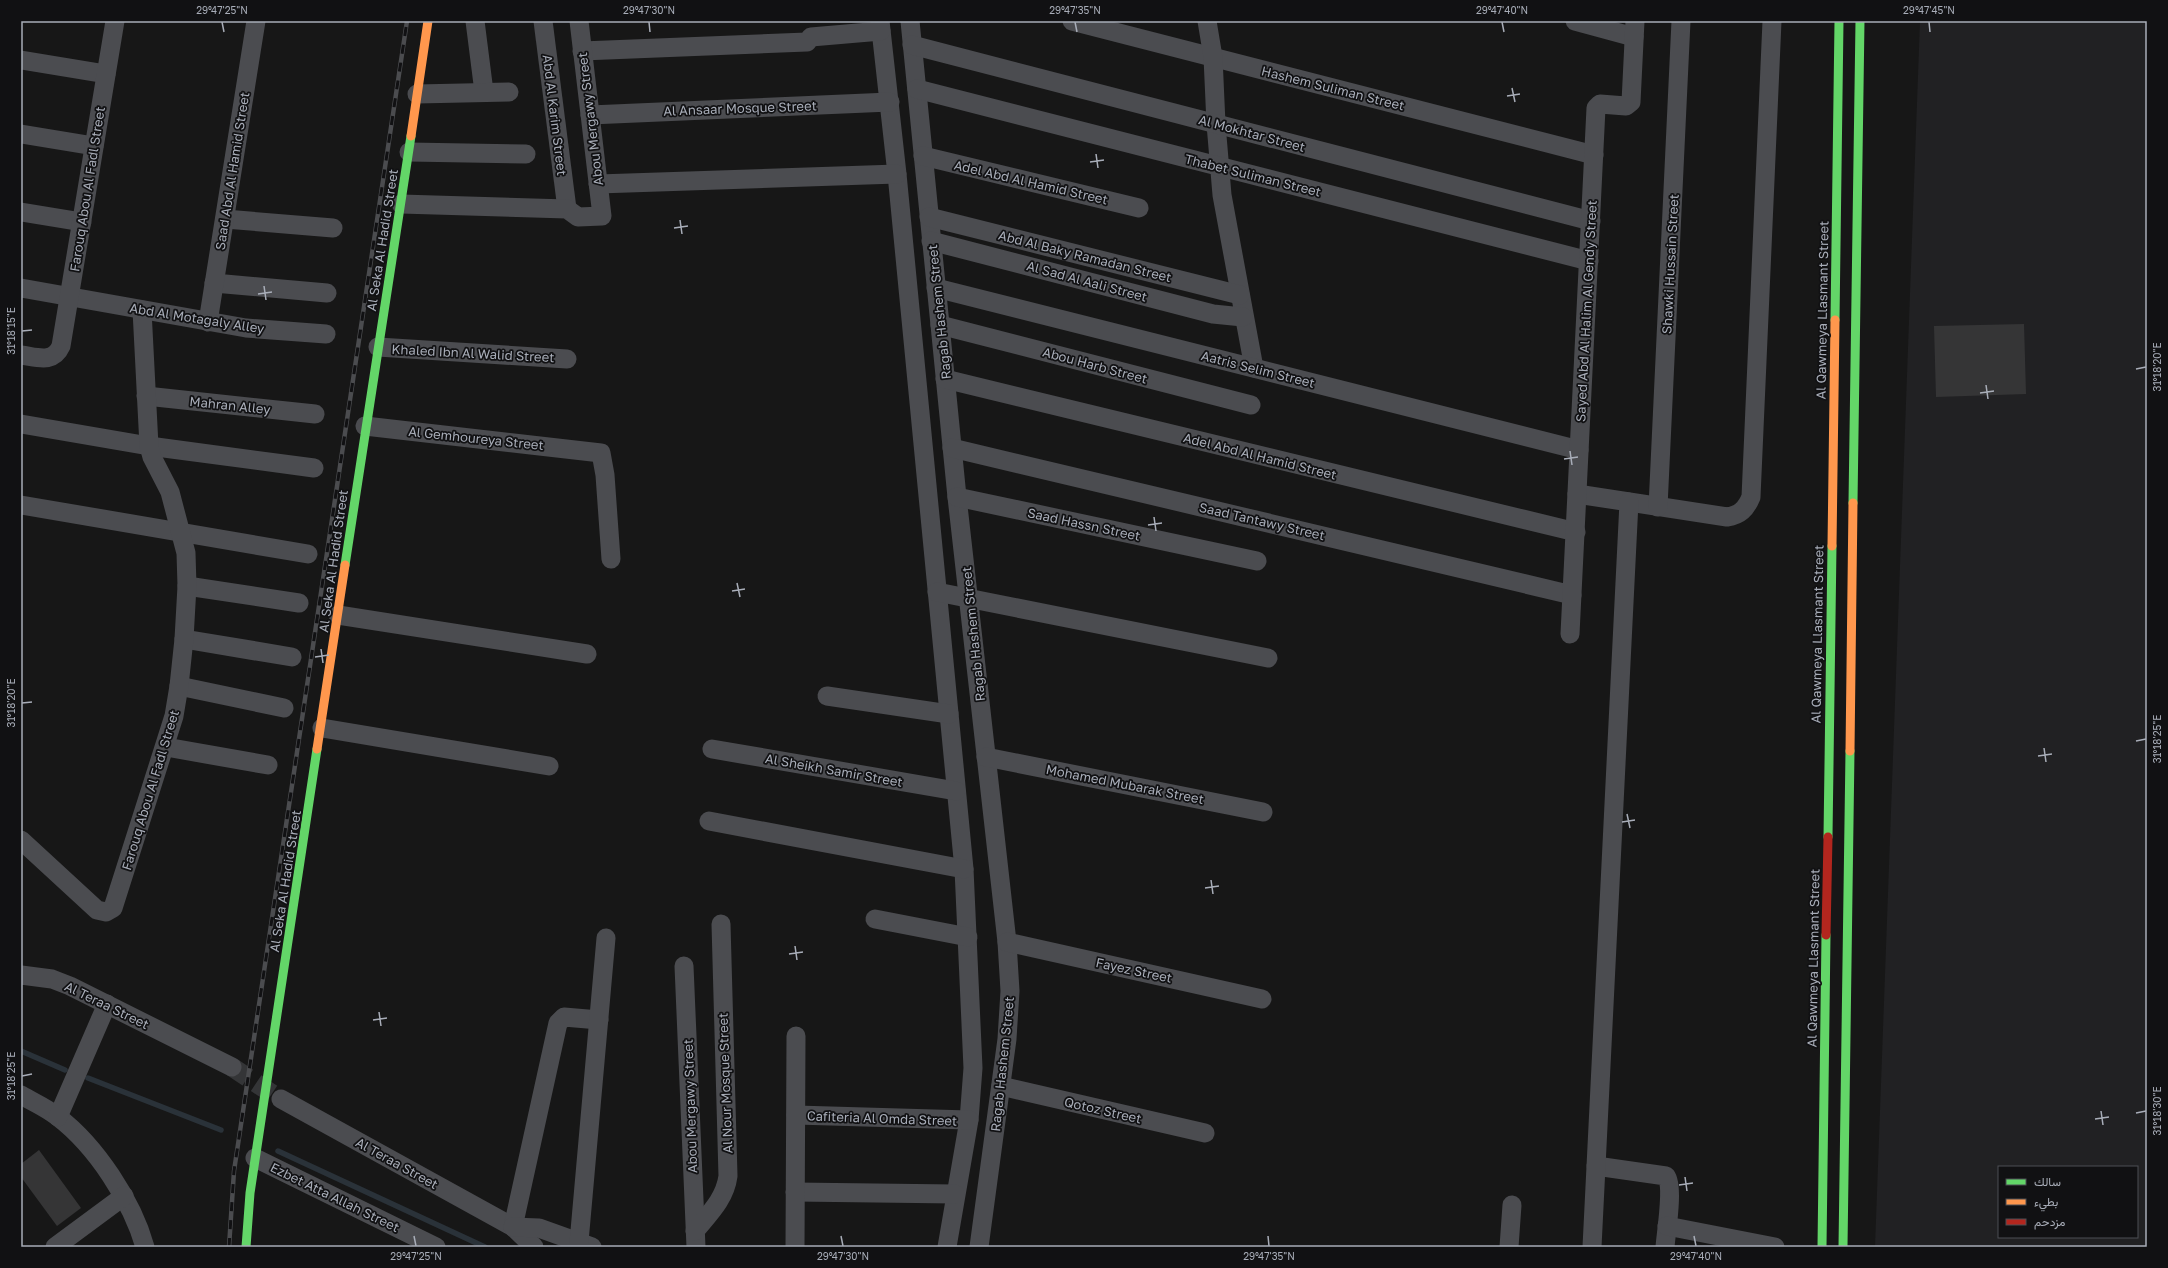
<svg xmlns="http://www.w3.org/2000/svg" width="2168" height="1268" font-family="'Golos Text',Vazirmatn,sans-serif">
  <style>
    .built { fill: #212123; fill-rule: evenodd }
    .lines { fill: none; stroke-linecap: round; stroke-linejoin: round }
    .stream { stroke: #2a3239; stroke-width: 5.5 }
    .building { fill: #353536 }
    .street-tunnel { stroke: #343537; stroke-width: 19; stroke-dasharray: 19 10; stroke-linecap: butt }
    .street { stroke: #4b4c50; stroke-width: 19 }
    .fast { stroke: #63d668; stroke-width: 9 }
    .slow { stroke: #ff974d; stroke-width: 9 }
    .jam { stroke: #b3261e; stroke-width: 9 }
    .rail-casing { stroke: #4b4c4f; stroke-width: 4.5 }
    .rail { stroke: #111113; stroke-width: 3; stroke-dasharray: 9; stroke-linecap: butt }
    .ticks { fill: none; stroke: #a8adb8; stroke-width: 1.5 }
    .labels { text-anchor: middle; stroke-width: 3.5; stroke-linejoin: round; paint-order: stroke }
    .street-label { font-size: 13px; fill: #a8adb8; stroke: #111113 }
    .neatline { fill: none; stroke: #a8adb8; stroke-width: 1.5 }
    .ticks-label { font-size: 10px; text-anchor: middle; fill: #a8adb8 }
  </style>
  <rect width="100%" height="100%" fill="#171717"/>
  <!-- built -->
  <path class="built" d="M1920 21H2147V1247H1875ZM1999 1167H2137V1237H1999Z"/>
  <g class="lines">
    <!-- stream -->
    <g class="stream">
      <polyline points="21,1051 65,1070"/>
      <polyline points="88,1078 221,1130"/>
      <polyline points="278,1151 485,1247"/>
    </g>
  </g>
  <!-- building -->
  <g class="building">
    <polygon points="2024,324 2026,394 1936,397 1934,326"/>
    <polygon points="39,1150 81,1208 57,1226 21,1177 21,1164"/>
  </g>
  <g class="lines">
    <!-- street-tunnel -->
    <polyline class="street-tunnel" points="232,1067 277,1097"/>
    <!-- street -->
    <g class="street">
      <polyline points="475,21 484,92"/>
      <polyline points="543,21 567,209"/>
      <polyline points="880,21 897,174 964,869 973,1068 969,1120 947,1247"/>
      <polyline points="910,21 957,497 1007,942 1010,991 1007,1039 979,1247"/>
      <polyline points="1072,21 1594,155"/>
      <polyline points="1207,21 1213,57 1216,124 1222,195 1254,368"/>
      <polyline points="1575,21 1634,37"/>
      <polyline points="912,45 1591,221"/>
      <polyline points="582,51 807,42 811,37 881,31"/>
      <polyline points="21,60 106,74"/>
      <polyline points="917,89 1589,261"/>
      <polyline points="417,94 509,92"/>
      <polyline points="590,115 890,102"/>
      <polyline points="21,134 94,146"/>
      <polyline points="409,152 526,154"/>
      <polyline points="923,156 1139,208"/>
      <polyline points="598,184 897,174"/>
      <polyline points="401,204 567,209 578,217 602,216 579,21"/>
      <polyline points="21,212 82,222"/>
      <polyline points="929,217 1240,295"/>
      <polyline points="225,219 333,228"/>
      <polyline points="931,241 1213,314 1243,317"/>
      <polyline points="214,283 327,293"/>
      <polyline points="21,288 246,328 326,334"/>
      <polyline points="936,288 1579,450"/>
      <polyline points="208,322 256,21"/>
      <polyline points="940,325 1251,405"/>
      <polyline points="378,347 567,359"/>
      <path d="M21 355C37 357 53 364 61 346L115 21"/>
      <polyline points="945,379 1576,532"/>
      <polyline points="146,396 315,414"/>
      <polyline points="21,424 149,446 314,468"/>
      <polyline points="365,426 601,453 605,475 611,559"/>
      <polyline points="952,448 1572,595"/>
      <path d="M1577 494 1727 517C1740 515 1746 509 1751 497L1772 21"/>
      <polyline points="957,497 1257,561"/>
      <polyline points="21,505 308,554"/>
      <polyline points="1658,507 1681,21"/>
      <polyline points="187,586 299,603"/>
      <polyline points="937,592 1268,658"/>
      <polyline points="338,615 587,654"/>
      <polyline points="1570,634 1596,108 1600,104 1626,106 1631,102 1635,21"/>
      <polyline points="184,639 292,657"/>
      <polyline points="179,686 284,708"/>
      <polyline points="827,696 949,714"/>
      <polyline points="322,728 549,766"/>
      <polyline points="166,747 268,765"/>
      <polyline points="712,749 956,791"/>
      <polyline points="986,757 1263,812"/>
      <polyline points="709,821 964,869"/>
      <polyline points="21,840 97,910 106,912 113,908 174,716 179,686 184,639 187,586 186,553 170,492 152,457 149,446 142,310"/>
      <polyline points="875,919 968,937"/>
      <polyline points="1007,942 1262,999"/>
      <polyline points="684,966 696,1247"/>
      <polyline points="21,975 52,979 70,986 232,1067"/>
      <polyline points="1001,1086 1205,1133"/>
      <path d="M21 1095C33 1102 47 1108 58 1117 96 1146 132 1201 145 1247"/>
      <polyline points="281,1099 513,1227 534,1247"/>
      <polyline points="796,1115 969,1120"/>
      <polyline points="58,1117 107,1004"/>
      <polyline points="255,1158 436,1247"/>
      <path d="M1596 1166 1666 1176C1674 1186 1666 1233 1665 1247"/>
      <polyline points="795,1192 955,1194"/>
      <polyline points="1667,1226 1775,1247"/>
      <polyline points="513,1227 558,1023 564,1017 599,1020"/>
      <polyline points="513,1227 539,1228 592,1247"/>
      <path d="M695 1231C709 1214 725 1199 728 1176L721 924"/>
      <polyline points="579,1242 606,938"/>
      <polyline points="55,1247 124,1196"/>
      <polyline points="795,1247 796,1036"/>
      <polyline points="1509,1247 1512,1205"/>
      <polyline points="1592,1247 1629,502"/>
    </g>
    <!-- fast -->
    <g class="fast">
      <polyline points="1835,320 1839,21"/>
      <polyline points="1853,503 1860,21"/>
      <polyline points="345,565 411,136"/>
      <polyline points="1828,837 1832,546"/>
      <polyline points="246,1247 250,1193 317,749"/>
      <polyline points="1822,1247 1826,935"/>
      <polyline points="1843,1247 1850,751"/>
    </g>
    <!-- slow -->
    <g class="slow">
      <polyline points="411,136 428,21"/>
      <polyline points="1832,546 1835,320"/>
      <polyline points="317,749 345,565"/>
      <polyline points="1850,751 1853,503"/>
    </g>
    <!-- jam -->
    <polyline class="jam" points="1826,935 1828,837"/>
    <!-- rail casing -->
    <g class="rail-casing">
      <polyline id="rail" points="229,1247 234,1171 407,21"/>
    </g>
    <!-- rail -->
    <use href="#rail" class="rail"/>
  </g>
  <!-- ticks -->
  <path class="ticks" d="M222 22 224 32M649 22 650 32M1075 22 1077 32M1502 22 1504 32M1929 22 1930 32M1512 88 1515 102M1507 96 1520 94M1096 154 1098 168M1090 162 1104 160M680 220 682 234M674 228 688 226M264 286 266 300M258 294 272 292M22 331 32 330M2136 369 2146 367M1986 385 1988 399M1980 393 1994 391M1570 451 1572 465M1564 459 1578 457M1154 517 1156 531M1148 525 1162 523M737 583 740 597M732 591 745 589M321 649 323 663M315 657 329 655M22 703 32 702M2136 741 2146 739M2044 748 2046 762M2038 756 2052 754M1627 814 1630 828M1622 822 1635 820M1211 880 1213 894M1205 888 1219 886M795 946 797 960M789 954 803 952M379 1012 381 1026M373 1020 387 1018M22 1076 32 1074M2101 1111 2103 1125M2136 1113 2146 1111M2095 1119 2109 1117M1685 1177 1687 1191M1679 1185 1693 1183M414 1236 416 1246M841 1236 843 1246M1268 1236 1269 1246M1694 1236 1696 1246"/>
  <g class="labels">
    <!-- street labels -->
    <g class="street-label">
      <text transform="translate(1333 88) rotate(14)" y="5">Hashem Suliman Street</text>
      <text transform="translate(740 108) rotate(-2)" y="5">Al Ansaar Mosque Street</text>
      <text transform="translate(555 115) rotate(83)" y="5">Abd Al Karim Street</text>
      <text transform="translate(590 119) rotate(-97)" y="5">Abou Mergawy Street</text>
      <text transform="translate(1252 133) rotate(15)" y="5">Al Mokhtar Street</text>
      <text transform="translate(232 171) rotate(-81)" y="5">Saad Abd Al Hamid Street</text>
      <text transform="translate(1253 175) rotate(14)" y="5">Thabet Suliman Street</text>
      <text transform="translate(1031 182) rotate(13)" y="5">Adel Abd Al Hamid Street</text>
      <text transform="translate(87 189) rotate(-81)" y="5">Farouq Abou Al Fadl Street</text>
      <text transform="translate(382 240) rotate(-81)" y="5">Al Seka Al Hadid Street</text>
      <text transform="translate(1085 256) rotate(14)" y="5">Abd Al Baky Ramadan Street</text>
      <text transform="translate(1670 264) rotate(-87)" y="5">Shawki Hussain Street</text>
      <text transform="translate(1087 281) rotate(15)" y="5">Al Sad Al Aali Street</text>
      <text transform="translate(1822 310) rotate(-89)" y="5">Al Qawmeya Llasmant Street</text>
      <text transform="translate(1586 311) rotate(-87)" y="5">Sayed Abd Al Halim Al Gendy Street</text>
      <text transform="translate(939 312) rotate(-96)" y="5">Ragab Hashem Street</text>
      <text transform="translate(197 318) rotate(9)" y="5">Abd Al Motagaly Alley</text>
      <text transform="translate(473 353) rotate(3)" y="5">Khaled Ibn Al Walid Street</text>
      <text transform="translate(1095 365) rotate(15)" y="5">Abou Harb Street</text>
      <text transform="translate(1258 369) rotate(14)" y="5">Aatris Selim Street</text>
      <text transform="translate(230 405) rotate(6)" y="5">Mahran Alley</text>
      <text transform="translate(476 438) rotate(6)" y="5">Al Gemhoureya Street</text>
      <text transform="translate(1260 456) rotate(14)" y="5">Adel Abd Al Hamid Street</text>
      <text transform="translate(1262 521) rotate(13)" y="5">Saad Tantawy Street</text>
      <text transform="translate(1084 524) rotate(12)" y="5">Saad Hassn Street</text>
      <text transform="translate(333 561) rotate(-82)" y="5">Al Seka Al Hadid Street</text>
      <text transform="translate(973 634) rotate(-96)" y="5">Ragab Hashem Street</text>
      <text transform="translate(1817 634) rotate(-89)" y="5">Al Qawmeya Llasmant Street</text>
      <text transform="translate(834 770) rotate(10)" y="5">Al Sheikh Samir Street</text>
      <text transform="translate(1125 784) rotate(11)" y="5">Mohamed Mubarak Street</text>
      <text transform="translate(150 790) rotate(-73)" y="5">Farouq Abou Al Fadl Street</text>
      <text transform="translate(285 881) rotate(-81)" y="5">Al Seka Al Hadid Street</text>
      <text transform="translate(1813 958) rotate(-89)" y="5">Al Qawmeya Llasmant Street</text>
      <text transform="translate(1134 970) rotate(12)" y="5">Fayez Street</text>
      <text transform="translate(107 1005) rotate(26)" y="5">Al Teraa Street</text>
      <text transform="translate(1002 1064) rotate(-84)" y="5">Ragab Hashem Street</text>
      <text transform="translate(725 1083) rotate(-92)" y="5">Al Nour Mosque Street</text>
      <text transform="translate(690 1106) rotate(-92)" y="5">Abou Mergawy Street</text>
      <text transform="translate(1103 1110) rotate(13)" y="5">Qotoz Street</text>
      <text transform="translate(882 1118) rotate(2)" y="5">Cafiteria Al Omda Street</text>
      <text transform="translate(397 1163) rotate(29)" y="5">Al Teraa Street</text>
      <text transform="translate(335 1197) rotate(26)" y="5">Ezbet Atta Allah Street</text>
    </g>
  </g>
  <!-- border -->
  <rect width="2168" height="1268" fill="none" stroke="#111113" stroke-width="44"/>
  <!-- legend -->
  <rect x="1998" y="1166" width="140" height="72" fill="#111113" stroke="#4d4f55"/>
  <rect x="2006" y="1179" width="20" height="6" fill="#63d668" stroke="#4d4f55"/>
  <text x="2034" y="1186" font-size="12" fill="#a8adb8">سالك</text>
  <rect x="2006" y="1199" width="20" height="6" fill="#ff974d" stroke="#4d4f55"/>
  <text x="2034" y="1206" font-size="12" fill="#a8adb8">بطيء</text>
  <rect x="2006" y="1219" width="20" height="6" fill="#b3261e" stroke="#4d4f55"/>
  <text x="2034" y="1226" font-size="12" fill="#a8adb8">مزدحم</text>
  <rect x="22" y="22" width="2124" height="1224" class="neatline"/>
  <g class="ticks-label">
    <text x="222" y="14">29°47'25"N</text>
    <text x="649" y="14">29°47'30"N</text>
    <text x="1075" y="14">29°47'35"N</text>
    <text x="1502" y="14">29°47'40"N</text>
    <text x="1929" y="14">29°47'45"N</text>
    <text transform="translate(11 331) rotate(-90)" y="4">31°18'15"E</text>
    <text transform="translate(2157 367) rotate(-90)" y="4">31°18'20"E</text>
    <text transform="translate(11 703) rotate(-90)" y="4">31°18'20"E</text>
    <text transform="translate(2157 739) rotate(-90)" y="4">31°18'25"E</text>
    <text transform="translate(11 1076) rotate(-90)" y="4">31°18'25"E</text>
    <text transform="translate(2157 1111) rotate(-90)" y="4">31°18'30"E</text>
    <text x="416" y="1260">29°47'25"N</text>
    <text x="843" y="1260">29°47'30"N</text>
    <text x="1269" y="1260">29°47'35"N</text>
    <text x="1696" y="1260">29°47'40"N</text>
  </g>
</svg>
